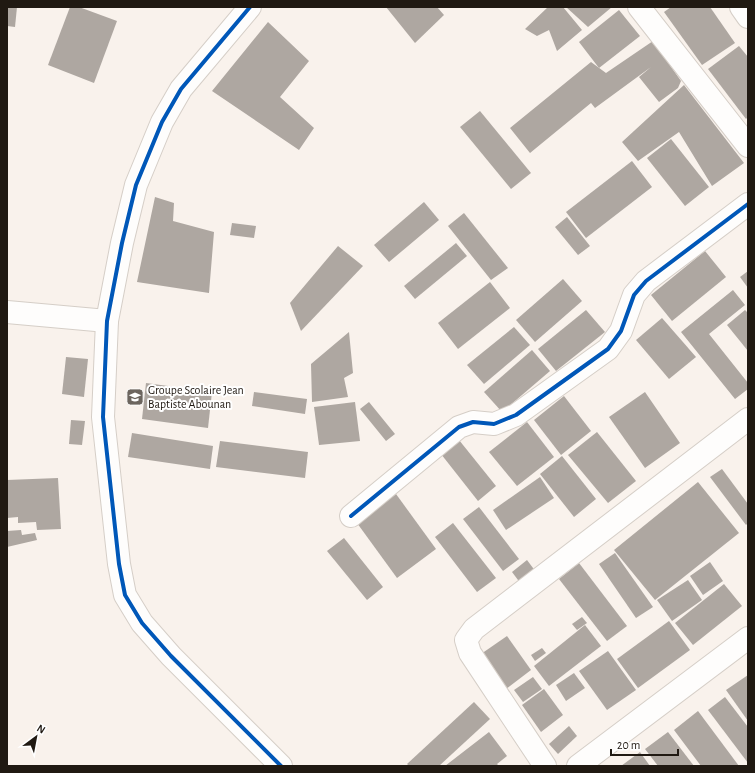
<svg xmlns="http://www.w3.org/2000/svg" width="755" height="773" font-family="'Alegreya Sans',sans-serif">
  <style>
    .building { fill: #aea7a1 }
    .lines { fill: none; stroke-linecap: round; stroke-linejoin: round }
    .minor-casing { stroke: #d5cec7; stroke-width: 24 }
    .minor { stroke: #fefdfc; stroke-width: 22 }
    .cycleway-casing { stroke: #fff; stroke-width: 6 }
    .cycleway { stroke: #0057b8; stroke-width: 4 }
    .labels { text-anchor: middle; stroke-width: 4; stroke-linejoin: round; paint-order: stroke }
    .poi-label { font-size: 12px; fill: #201912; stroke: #fff; text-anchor: start }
  </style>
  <rect width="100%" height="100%" fill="#f9f2ec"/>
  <!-- building -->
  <g class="building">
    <polygon points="7,7 17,7 15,27 7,26"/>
    <polygon points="70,7 79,7 117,21 94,83 48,65"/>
    <polygon points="386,7 437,7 444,15 415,43"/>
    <polygon points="548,7 563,7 582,30 557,51 549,30 537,36 525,29"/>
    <polygon points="566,7 612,7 588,27"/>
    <polygon points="671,7 710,7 735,43 702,65 664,12"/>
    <polygon points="619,10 640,36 599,68 579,42"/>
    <polygon points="268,22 309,61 280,97 314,128 299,150 212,91"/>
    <polygon points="653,41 681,81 678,88 659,102 639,77 651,67 595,108 591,103 530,153 510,128 591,62 606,73"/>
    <polygon points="739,46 748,57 748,117 746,119 708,69"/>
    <polygon points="684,85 744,163 712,186 679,132 638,161 622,142"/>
    <polygon points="480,111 531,173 511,189 460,127"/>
    <polygon points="671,139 709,187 685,206 647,158"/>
    <polygon points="632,161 652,187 586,238 566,212"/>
    <polygon points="155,197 174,203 173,221 214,232 209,293 137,282"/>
    <polygon points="424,202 439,220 389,262 374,245"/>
    <polygon points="464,213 508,268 491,280 448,226"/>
    <polygon points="567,217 590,246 578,255 555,227"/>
    <polygon points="232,223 256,226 254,238 230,235"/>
    <polygon points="456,243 467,256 415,299 404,286"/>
    <polygon points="338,246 363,266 301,331 290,303"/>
    <polygon points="705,251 726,277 672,321 651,295"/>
    <polygon points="748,271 748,288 740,277"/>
    <polygon points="563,279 582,301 535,342 516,320"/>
    <polygon points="490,282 510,308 458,349 438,323"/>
    <polygon points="733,290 745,305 709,334 748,383 748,389 735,399 681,332"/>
    <polygon points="586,310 605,332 556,371 538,349"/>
    <polygon points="745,310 748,313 748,351 727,325"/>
    <polygon points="662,318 696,357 669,379 636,340"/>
    <polygon points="514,327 530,345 484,384 467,365"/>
    <polygon points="349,332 353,373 344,378 348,397 312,402 311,364"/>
    <polygon points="532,350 550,371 502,412 484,392"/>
    <polygon points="66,357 88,359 84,397 62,394"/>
    <polygon points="146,383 212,392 208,428 142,419"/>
    <polygon points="254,392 307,399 305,414 252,406"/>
    <polygon points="645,392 680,443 645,468 609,417"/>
    <polygon points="564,396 591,431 561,455 534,420"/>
    <polygon points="355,402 360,441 319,445 314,407"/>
    <polygon points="369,402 395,434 386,441 360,409"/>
    <polygon points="71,420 85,421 82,445 69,444"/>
    <polygon points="527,422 554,457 517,486 489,452"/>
    <polygon points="597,432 636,481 608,503 568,455"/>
    <polygon points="132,433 213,446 210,469 128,457"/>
    <polygon points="459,440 496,486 478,501 441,454"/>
    <polygon points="220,441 308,452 305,478 216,467"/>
    <polygon points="562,456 596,499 574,517 540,474"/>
    <polygon points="722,469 748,504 748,523 746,525 710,477"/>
    <polygon points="540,477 554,498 506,530 493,510"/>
    <polygon points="58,478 61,529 37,530 36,522 18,523 18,517 7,518 7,480"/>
    <polygon points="698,482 739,533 655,600 614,550"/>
    <polygon points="396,494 436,549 397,578 357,523"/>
    <polygon points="479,507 519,559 503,571 463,519"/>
    <polygon points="453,523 496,578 477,592 435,537"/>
    <polygon points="21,530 22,535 35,533 37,540 7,547 7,531"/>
    <polygon points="344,538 383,587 367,600 327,551"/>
    <polygon points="615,553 653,607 636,618 599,564"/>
    <polygon points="527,560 536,572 521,584 512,572"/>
    <polygon points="710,562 723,581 703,595 690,576"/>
    <polygon points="579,563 627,626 607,641 559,579"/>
    <polygon points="688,580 702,600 672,621 657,600"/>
    <polygon points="724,584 742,606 693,645 675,623"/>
    <polygon points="582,617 587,623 577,630 572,624"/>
    <polygon points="669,621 690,650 638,688 617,659"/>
    <polygon points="585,625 601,646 549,686 534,666"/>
    <polygon points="507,636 531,670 506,689 481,654"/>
    <polygon points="542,648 546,653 535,661 531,655"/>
    <polygon points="608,651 636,690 607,710 579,671"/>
    <polygon points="574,673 585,688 566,701 556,685"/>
    <polygon points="748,675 748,721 726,690"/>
    <polygon points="533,677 542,689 523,702 514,690"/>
    <polygon points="544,689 563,715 541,732 522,705"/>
    <polygon points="725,697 748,727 748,763 708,710"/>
    <polygon points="474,702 490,719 439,766 409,766 407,764"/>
    <polygon points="698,711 739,766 701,766 674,730"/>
    <polygon points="569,726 577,736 558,754 549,744"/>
    <polygon points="489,732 507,756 497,764 499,766 445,766"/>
    <polygon points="668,732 694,766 658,766 645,749"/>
    <polygon points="640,752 650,766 621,766"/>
  </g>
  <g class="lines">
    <!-- minor casing -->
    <g class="minor-casing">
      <g id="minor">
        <polyline points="250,7 181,89 162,122 136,185 122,243 107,321 103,417 119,564 125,595 142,623 171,656 281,766"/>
        <polyline points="639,7 748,146"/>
        <polyline points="741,7 748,17"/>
        <polyline points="7,312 107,321"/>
        <polyline points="351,516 459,427 473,422 494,424 516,415 608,349 621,331 634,295 646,281 748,204"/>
        <polyline points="545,766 470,653 466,640 474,629 748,419"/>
        <polyline points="578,766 748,638"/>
      </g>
    </g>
    <!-- minor -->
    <use href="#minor" class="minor"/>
    <!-- cycleway casing -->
    <g class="cycleway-casing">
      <g id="cycleway">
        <polyline points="250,7 181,89 162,122 136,185 122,243 107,321 103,417 119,564 125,595 142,623 171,656 281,766"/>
        <polyline points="351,516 459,427 473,422 494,424 516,415 608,349 621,331 634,295 646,281 748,204"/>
      </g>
    </g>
    <!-- cycleway -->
    <use href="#cycleway" class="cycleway"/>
  </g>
  <!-- icons -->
  <defs>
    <g id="school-square" transform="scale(0.9)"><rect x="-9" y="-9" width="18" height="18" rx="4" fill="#6c655e" stroke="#fff"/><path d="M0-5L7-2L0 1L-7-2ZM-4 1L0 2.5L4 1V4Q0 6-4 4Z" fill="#fff"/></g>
  </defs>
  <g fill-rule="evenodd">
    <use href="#school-square" x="135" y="397"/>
  </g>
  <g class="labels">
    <!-- poi labels -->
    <g class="poi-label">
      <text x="148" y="394">Groupe Scolaire Jean<tspan x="148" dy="14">Baptiste Abounan</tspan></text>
    </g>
  </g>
  <!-- border -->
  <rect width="755" height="773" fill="none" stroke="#201912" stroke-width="16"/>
  <!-- north arrow -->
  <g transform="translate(36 737) rotate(32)" stroke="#ffffff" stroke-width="3" paint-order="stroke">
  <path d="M0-3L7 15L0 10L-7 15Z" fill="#201912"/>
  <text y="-6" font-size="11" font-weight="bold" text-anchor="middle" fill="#201912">N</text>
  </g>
  <!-- scale -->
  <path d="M611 749v6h67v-6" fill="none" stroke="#201912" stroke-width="2"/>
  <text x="617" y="749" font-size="12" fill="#201912" stroke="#ffffff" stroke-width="3" paint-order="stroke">20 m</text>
</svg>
